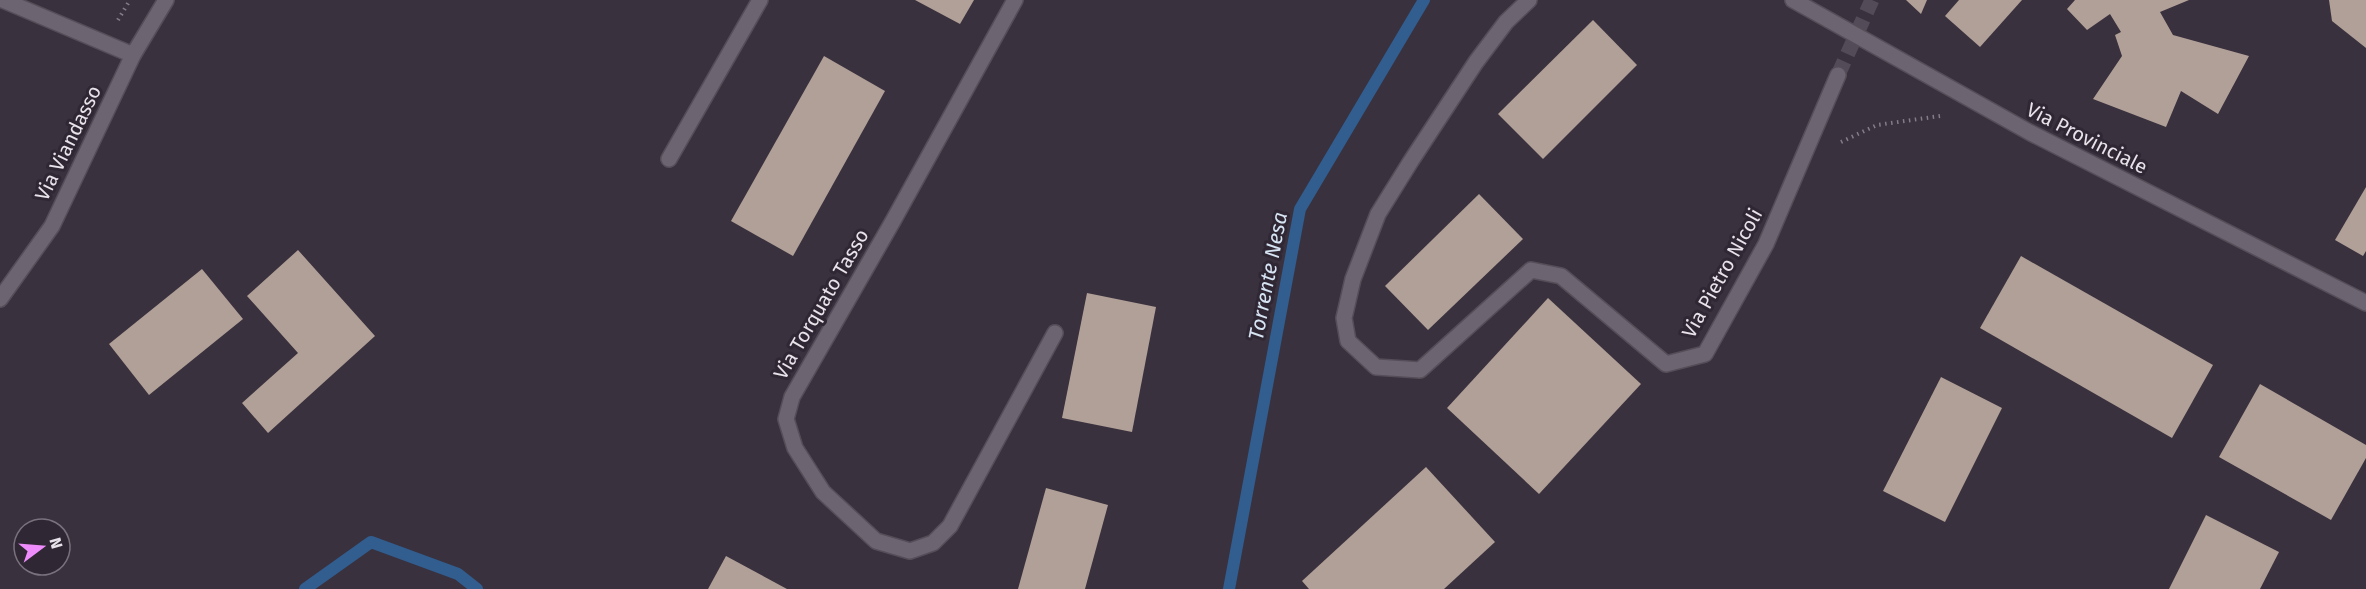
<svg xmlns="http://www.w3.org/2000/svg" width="2366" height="589" font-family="'Fira Sans',sans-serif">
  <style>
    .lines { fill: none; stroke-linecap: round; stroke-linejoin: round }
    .stream { stroke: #315d8f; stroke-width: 12 }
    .building { fill: #b1a097 }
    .minor-tunnel { stroke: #534c58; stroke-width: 15; stroke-dasharray: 15 8; stroke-linecap: butt }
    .minor-casing { stroke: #554e58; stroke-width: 18 }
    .path { stroke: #847d88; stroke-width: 4; stroke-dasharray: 1.5 4.5; stroke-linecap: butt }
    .minor { stroke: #6d6472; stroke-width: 15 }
    .labels { text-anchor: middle; stroke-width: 6; stroke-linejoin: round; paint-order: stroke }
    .street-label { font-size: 20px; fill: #e8e3eb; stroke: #2f2733 }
    .water-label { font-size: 21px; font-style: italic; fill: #d7e4f4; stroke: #2f2733 }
  </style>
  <rect width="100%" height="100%" fill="#39313e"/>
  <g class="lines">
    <!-- stream -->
    <g class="stream">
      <polyline points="305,589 371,542 458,574 477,589"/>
      <polyline points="1229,589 1300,209 1424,0"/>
    </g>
  </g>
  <!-- building -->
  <g class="building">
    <polygon points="915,0 974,0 960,24"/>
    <polygon points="1906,0 1927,0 1921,14"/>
    <polygon points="1959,0 2022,0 1980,47 1945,16"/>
    <polygon points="2075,0 2189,0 2160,12 2173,35 2249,56 2218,114 2181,91 2166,127 2093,99 2122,56 2115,35 2121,32 2110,14 2087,30 2067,9"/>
    <polygon points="2329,0 2366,0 2366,48 2332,21"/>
    <polygon points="1593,20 1637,65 1543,159 1498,114"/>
    <polygon points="824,56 885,91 793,256 731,221"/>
    <polygon points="2366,187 2366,251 2363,256 2335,240"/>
    <polygon points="1479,194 1523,239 1428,330 1385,286"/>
    <polygon points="298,250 375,336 268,433 242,403 298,353 247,296"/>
    <polygon points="2021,256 2213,365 2172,438 1980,328"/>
    <polygon points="202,269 243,319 149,395 109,344"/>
    <polygon points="1087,293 1156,307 1132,432 1062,418"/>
    <polygon points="1548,298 1641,384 1539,494 1447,408"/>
    <polygon points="1941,377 2002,408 1945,522 1883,491"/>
    <polygon points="2260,384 2366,445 2366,458 2331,520 2219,457"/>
    <polygon points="1426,467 1495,542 1444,589 1309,589 1302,581"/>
    <polygon points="1046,488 1108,505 1085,589 1018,589"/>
    <polygon points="2206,515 2279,552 2260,589 2169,589"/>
    <polygon points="726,556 787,589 708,589"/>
  </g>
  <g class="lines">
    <!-- minor-tunnel -->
    <polyline class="minor-tunnel" points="1838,75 1872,0"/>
    <!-- minor casing -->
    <g class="minor-casing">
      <g id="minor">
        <polyline points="3,0 133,55"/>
        <polyline points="1015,0 893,221 792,397 786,419 795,448 823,492 876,541 910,551 933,543 950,526 1055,333"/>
        <polyline points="1529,0 1506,22 1476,62 1411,161 1378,214 1353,279 1344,318 1348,341 1376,367 1420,370 1531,270 1561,276 1666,364 1705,354 1766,244 1838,75"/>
        <polyline points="1793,0 2029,132 2366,303"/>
        <polyline points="669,159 760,0"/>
        <polyline points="0,299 52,226 133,55 166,0"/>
      </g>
    </g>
    <!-- path -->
    <g class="path">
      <polyline points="118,20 130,0"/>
      <polyline points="1841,142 1877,125 1940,116"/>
    </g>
    <!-- minor -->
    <use href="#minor" class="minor"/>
  </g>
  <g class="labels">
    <!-- street labels -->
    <g class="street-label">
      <text transform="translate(2087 138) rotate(27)" y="7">Via Provinciale</text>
      <text transform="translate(68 143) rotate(-64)" y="7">Via Viandasso</text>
      <text transform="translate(1722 273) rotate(-61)" y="7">Via Pietro Nicoli</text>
      <text transform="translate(821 304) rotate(-60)" y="7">Via Torquato Tasso</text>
    </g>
    <!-- water labels -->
    <g class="water-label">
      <text transform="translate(1268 276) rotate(-79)" y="7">Torrente Nesa</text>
    </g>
  </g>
  <!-- north arrow -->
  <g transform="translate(42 547) rotate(74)"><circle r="28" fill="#2f2733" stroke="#79727d" stroke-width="1.5"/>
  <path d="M0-4.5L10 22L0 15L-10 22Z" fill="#ed8cfa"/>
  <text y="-9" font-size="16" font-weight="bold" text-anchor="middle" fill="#e8e3eb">N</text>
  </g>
</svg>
